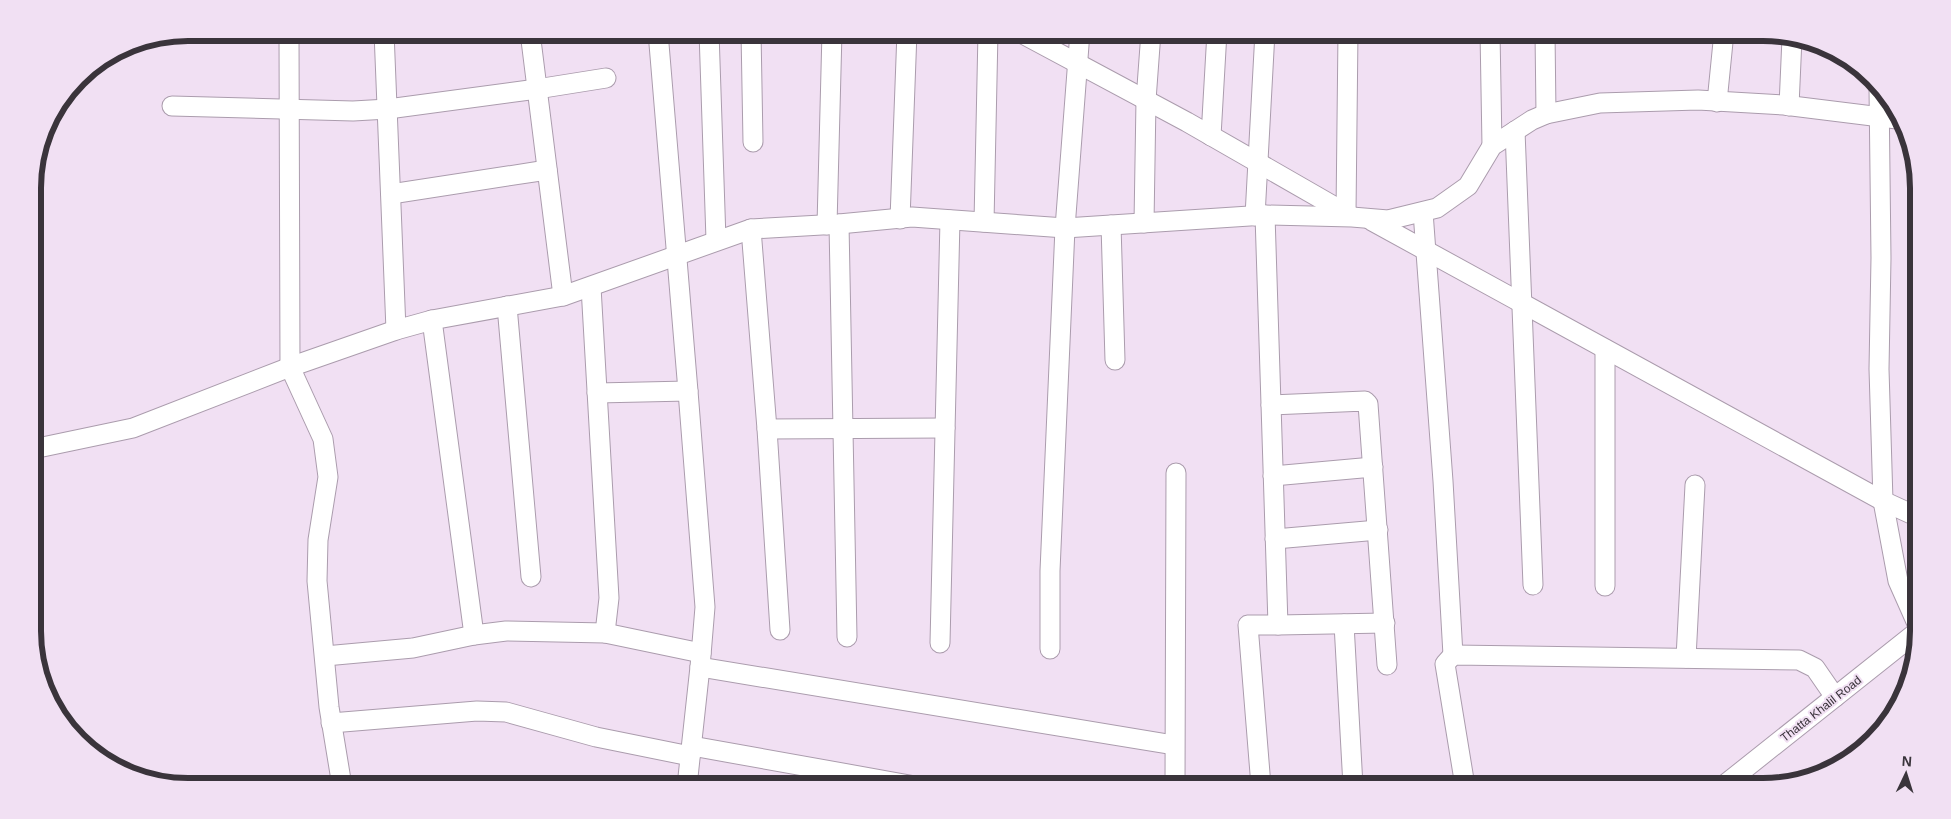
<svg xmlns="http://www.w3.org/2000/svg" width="1951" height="819" font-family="Helvetica,sans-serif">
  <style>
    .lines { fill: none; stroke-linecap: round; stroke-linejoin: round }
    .minor-casing { stroke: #ab9cad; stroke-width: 21 }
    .minor { stroke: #fff; stroke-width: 19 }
    .labels { text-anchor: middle; stroke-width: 4; stroke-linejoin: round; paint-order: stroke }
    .street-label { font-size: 12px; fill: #3a343b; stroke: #f1e0f3 }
    .rim { fill: none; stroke: #3a343b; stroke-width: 6 }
  </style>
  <rect width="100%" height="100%" fill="#f1e0f3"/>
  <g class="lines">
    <!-- minor casing -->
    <g class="minor-casing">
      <g id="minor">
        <polyline points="289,32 290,367 323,439 328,477 318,540 317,581 329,707 342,786"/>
        <polyline points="384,32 396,330"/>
        <polyline points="530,32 563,296"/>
        <polyline points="658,32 688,391"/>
        <polyline points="709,32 716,240"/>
        <polyline points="751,32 753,142"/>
        <polyline points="1019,32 1187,122 1351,216"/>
        <polyline points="1490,32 1492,146"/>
        <polyline points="1545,32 1546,114"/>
        <polyline points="1879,88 1881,258 1879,369 1883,501 1898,581 1918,626"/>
        <polyline points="1717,102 1724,32"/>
        <polyline points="172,106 353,111 388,109 537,89 606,78"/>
        <polyline points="1789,106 1792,38"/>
        <polyline points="1515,131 1533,585"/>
        <polyline points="1211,136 1217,32"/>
        <polyline points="391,194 547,170"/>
        <polyline points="1423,212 1443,481 1453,655"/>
        <polyline points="1346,213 1348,32"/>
        <polyline points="1255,216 1265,32"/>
        <polyline points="900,219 907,32"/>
        <polyline points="1372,221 1883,501 1918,517"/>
        <polyline points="984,222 988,32"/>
        <polyline points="1144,223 1146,100 1151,32"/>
        <polyline points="839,224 847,637"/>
        <polyline points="827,225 832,32"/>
        <polyline points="1111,225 1115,360"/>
        <polyline points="751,229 767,429 780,630"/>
        <polyline points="591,287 609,598 605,633"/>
        <polyline points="507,306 531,577"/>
        <polyline points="432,320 474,635"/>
        <polyline points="1605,349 1605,586"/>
        <polyline points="597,393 688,391 705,607 700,667 687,786"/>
        <polyline points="1271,405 1365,401 1368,404 1387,665"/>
        <polyline points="767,429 945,428"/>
        <polyline points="33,449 133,428 290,367 396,330 432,320 563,296 751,229 839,224 912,217 1065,228 1265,215 1352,217 1388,220 1437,208 1468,186 1492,146 1532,120 1546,114 1600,103 1698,100 1784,105 1897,119"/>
        <polyline points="1273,476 1373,467"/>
        <polyline points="1275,539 1378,530"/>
        <polyline points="1344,624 1353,786"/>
        <polyline points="1278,625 1385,623"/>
        <polyline points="940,643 950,220"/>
        <polyline points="1050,649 1050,571 1065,228 1080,32"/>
        <polyline points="325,656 413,648 474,635 506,631 605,633 701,653"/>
        <polyline points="1686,658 1695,485"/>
        <polyline points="700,667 1174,745"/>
        <polyline points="331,723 477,711 506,712 596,737 690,756"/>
        <polyline points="692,746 915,786"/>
        <polyline points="1175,786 1176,473"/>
        <polyline points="1261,786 1248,625 1278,625 1265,215"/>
        <polyline points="1465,786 1445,664 1453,655 1799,660 1815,668 1835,697"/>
        <polyline points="1723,786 1918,631"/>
      </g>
    </g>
    <!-- minor -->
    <use href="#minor" class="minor"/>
  </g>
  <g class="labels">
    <!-- street labels -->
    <g class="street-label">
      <text transform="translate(1821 709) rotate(-38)" y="4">Thatta Khalil Road</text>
    </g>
  </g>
  <!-- crop -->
  <path d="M0 0H1951V819H0ZM188 41H1763A147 147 0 0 1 1910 188V631A147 147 0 0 1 1763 778H188A147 147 0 0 1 41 631V188A147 147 0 0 1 188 41Z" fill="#f1e0f3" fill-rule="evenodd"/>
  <path class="rim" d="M188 41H1763A147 147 0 0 1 1910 188V631A147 147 0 0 1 1763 778H188A147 147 0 0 1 41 631V188A147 147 0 0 1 188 41Z"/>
  <!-- north arrow -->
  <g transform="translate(1906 774) rotate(4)" stroke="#f1e0f3" stroke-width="4" paint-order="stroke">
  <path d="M0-4L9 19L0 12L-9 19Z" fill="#3a343b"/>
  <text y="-8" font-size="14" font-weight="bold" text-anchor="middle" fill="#3a343b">N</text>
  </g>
</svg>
